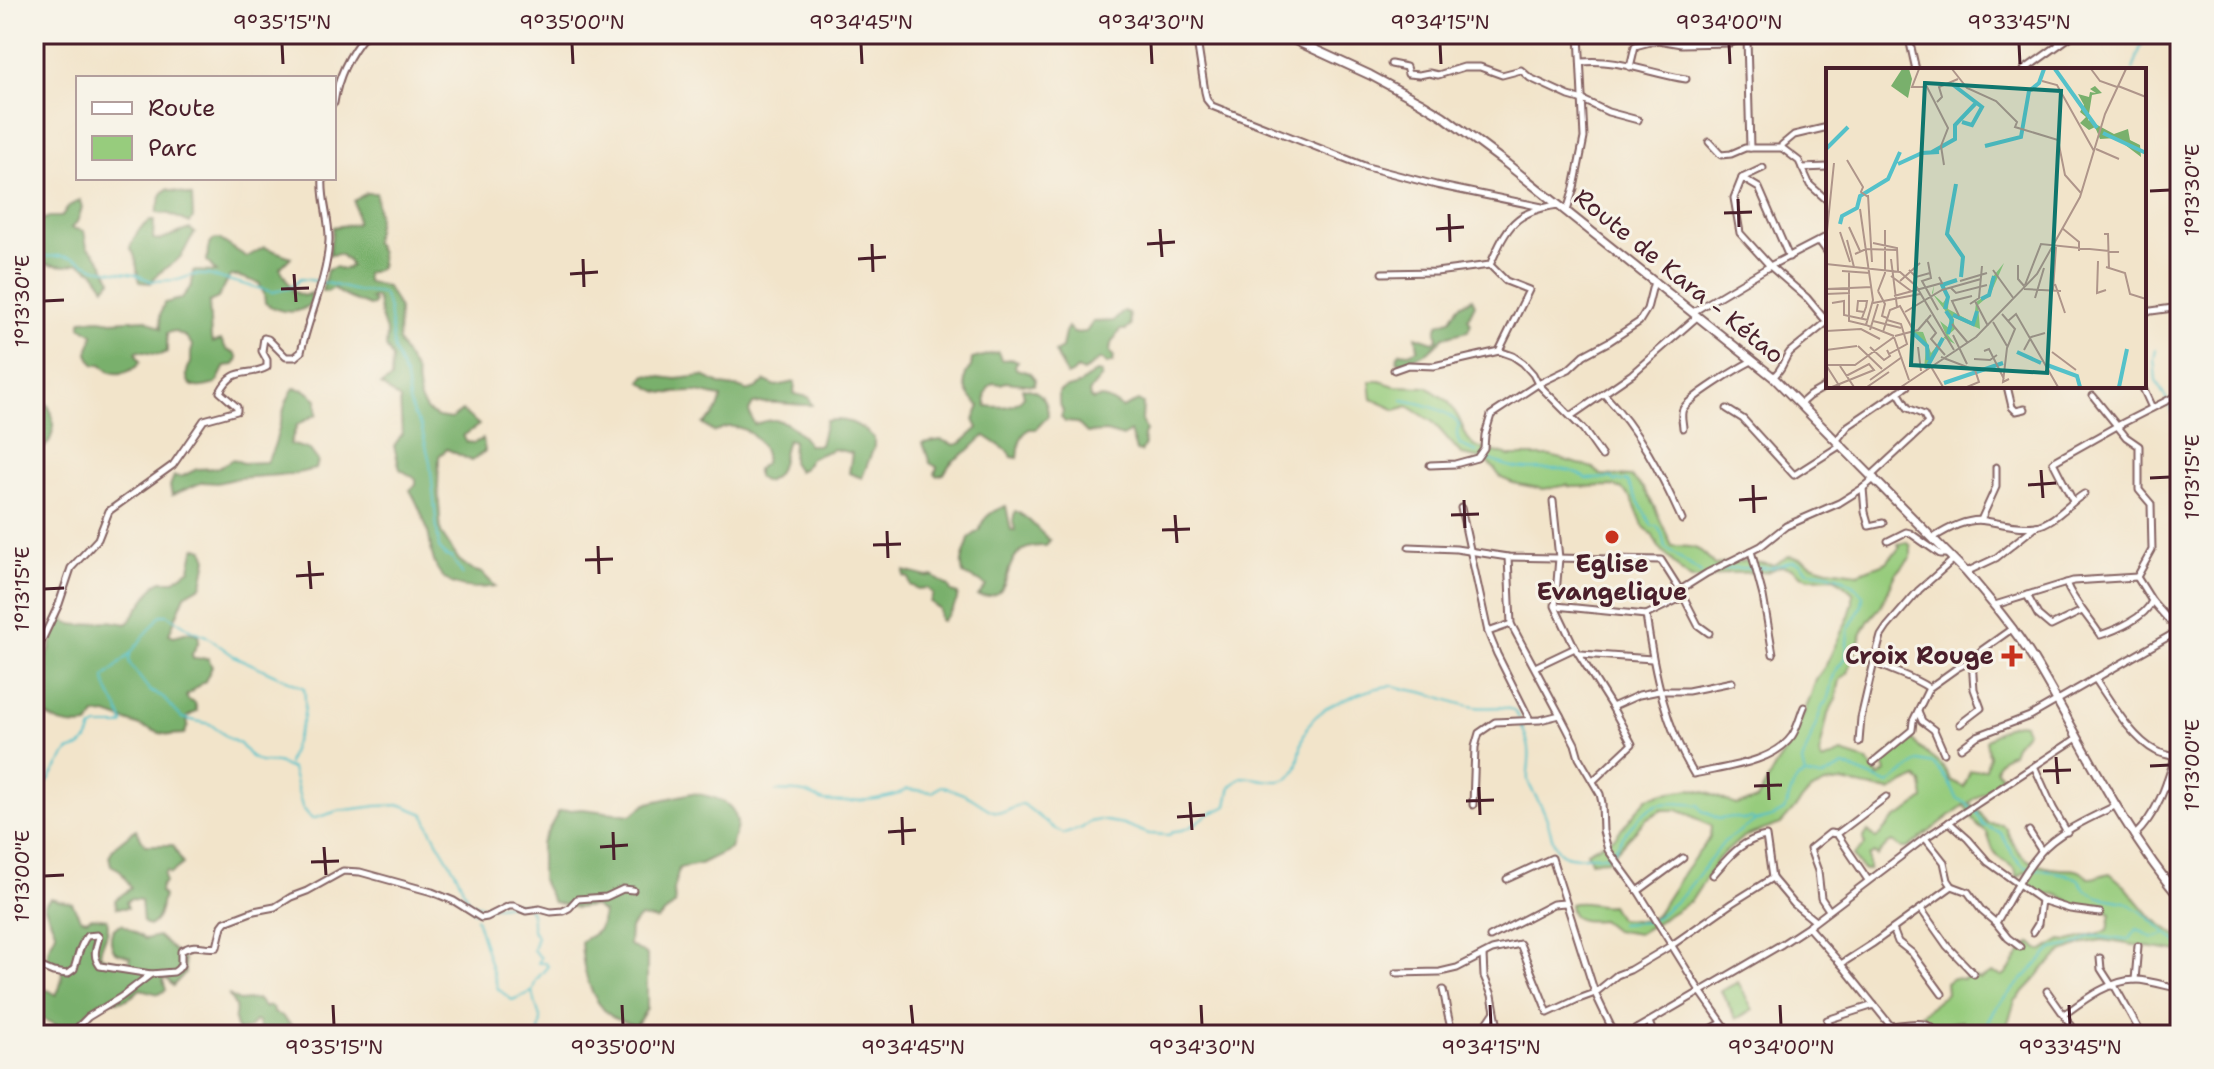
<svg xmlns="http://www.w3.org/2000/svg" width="2214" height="1069" font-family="'Shantell Sans',sans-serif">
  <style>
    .green { fill: #97cc7d; stroke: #707654; stroke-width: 2 }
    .forest { fill: #79b06c; stroke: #62684c; stroke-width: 2 }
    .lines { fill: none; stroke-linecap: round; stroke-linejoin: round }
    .stream { stroke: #54c1c9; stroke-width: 2 }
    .minor-casing { stroke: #856463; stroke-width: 9 }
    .major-casing { stroke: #856463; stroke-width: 11 }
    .minor { stroke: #fff; stroke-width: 5 }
    .major { stroke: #fff; stroke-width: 7 }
    .ticks { fill: none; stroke: #4a1f2b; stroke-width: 3 }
    .poi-dot { fill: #c8321e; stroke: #f7f3e8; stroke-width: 3 }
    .labels { text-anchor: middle; stroke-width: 6; stroke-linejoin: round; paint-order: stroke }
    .street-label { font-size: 24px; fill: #4a1f2b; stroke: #f7f3e8 }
    .poi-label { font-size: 24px; font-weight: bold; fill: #4a1f2b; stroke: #f7f3e8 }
    .inset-river { fill: none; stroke: #54c1c9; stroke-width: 4 }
    .inset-road { fill: none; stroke: #af958a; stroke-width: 2 }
    .view { fill: #0f766e; fill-opacity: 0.15; stroke: #0f766e; stroke-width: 4 }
    .inset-edge { fill: none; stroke: #4a1f2b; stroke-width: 4 }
    .neatline { fill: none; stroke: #4a1f2b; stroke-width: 3 }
    .ticks-label { font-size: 20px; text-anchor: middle; fill: #4a1f2b }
  </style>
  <rect width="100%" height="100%" fill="#f7f3e8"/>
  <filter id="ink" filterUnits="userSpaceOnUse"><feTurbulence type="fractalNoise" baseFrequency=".0125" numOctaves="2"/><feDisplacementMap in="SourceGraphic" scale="16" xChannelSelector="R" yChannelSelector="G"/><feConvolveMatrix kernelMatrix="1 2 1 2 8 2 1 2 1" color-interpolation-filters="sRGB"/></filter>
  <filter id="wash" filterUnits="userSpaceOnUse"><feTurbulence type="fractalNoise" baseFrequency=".006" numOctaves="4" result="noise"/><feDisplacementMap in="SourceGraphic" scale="32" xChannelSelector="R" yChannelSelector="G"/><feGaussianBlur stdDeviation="1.8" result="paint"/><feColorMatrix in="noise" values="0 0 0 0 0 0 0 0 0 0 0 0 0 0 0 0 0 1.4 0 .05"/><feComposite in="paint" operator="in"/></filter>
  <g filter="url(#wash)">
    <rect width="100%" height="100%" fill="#f2e4ca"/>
    <!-- green -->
    <g class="green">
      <path d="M1370 381H1380L1395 386 1427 387 1448 401 1458 417 1467 437 1474 446 1509 456H1550L1593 468 1601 475 1631 477 1643 488 1654 506 1672 546C1694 546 1701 547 1714 565L1747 561 1773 565 1789 556 1801 558 1814 565 1828 569 1858 573 1887 562C1891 556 1896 553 1900 547L1898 544 1907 542 1911 546V557L1896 574 1881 606 1869 620 1862 633 1848 673 1840 680 1836 699 1828 714 1819 755 1822 761 1842 753 1867 761 1879 777 1886 772 1882 761 1894 748 1912 738C1915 742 1917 746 1921 749 1933 759 1944 763 1950 780L1964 787 1970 771 1986 769 1989 756 1986 741C1996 733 2011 720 2024 724L2027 731 2015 745 2012 753C2003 756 1998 760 1996 770L2001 775 1993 786 1969 803 1979 811 1987 823 2001 824 2006 828C2015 855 2030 867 2059 869 2072 870 2079 867 2088 878 2096 879 2101 874 2110 873L2126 887 2151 917 2180 938V952L2102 940 2086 943 2063 952 2043 969 2035 980 2015 1001 2004 1035H1964L1962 1020C1941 1026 1937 1030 1921 1014L1947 993 1946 983 1953 978 1963 979 1968 975 1980 979 1992 973 2003 976C2016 967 2018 949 2032 943L2038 949 2043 951 2061 940 2069 941 2108 931 2111 913 2099 907H2071L2069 901C2056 893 2054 892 2040 896L2025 883 2029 874 2025 872 2017 878 2015 869 1999 857 1993 850 1987 833 1978 826 1964 805 1908 848H1902L1893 842 1888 844 1877 856 1874 853 1869 856V870H1863L1853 856 1865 845 1863 839 1868 831 1876 839 1894 819 1907 812 1924 799 1922 783 1917 778 1890 791 1841 782 1825 784 1810 791 1781 824 1743 837 1719 858 1691 901 1638 934 1614 930 1601 920C1585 921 1571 923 1570 904 1584 899 1597 908 1611 905L1619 919 1647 921 1657 914 1686 869 1710 838 1711 826 1690 815 1677 810H1662L1647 818 1608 860 1591 861 1587 852 1615 837 1647 798 1664 793 1691 789 1708 793 1736 805 1757 800 1776 765 1793 740 1810 698 1816 679 1826 665 1849 616 1853 603V593L1835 577 1810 578 1801 575 1792 568 1781 566 1767 572 1728 573 1706 579H1691L1681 571 1658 546 1652 534 1643 526 1632 499 1623 490 1614 486 1569 487 1568 485 1543 489 1513 483 1501 478 1494 468 1482 459 1462 455 1433 422 1408 406 1396 410 1372 399Z"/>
      <polygon points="1738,982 1753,1010 1736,1019 1721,991"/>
    </g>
    <!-- forest -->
    <g class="forest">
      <polygon points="167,189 192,196 193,218 190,223 169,214 156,213 162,194"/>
      <path d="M366 193H376L378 218 374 242 380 253 381 268 366 274 367 282 387 287 399 309 398 342 416 373 420 400 427 411 438 417 451 419 462 411 479 425 463 436 467 442 474 443 483 439 485 451 472 461 447 449 439 456 438 488 441 533 459 560 472 570 482 573 495 586C472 590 445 590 435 564 430 552 431 538 426 526 422 514 417 502 410 490L416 485V479L400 469 394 446 402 434 400 400 381 385 391 379 392 358 386 347 387 334 381 317 378 301 375 297H372L370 299 374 301 373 305 369 306C356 300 344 298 334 288L327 292 322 291 327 270 336 267C342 271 345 269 351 266L348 261 340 254 329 255 333 227 356 224 357 221 354 201Z"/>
      <path d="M80 200 82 208 77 222 71 228 84 231 87 247C100 255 105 268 112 280L105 287 94 272 79 263 66 266 34 263V223L49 217H61L69 206Z"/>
      <path d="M150 221H154L153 239 159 240 190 229 195 233C188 240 187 249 181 256 172 268 158 269 151 283L140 282C135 269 139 260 130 247L138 231Z"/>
      <path d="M219 239 247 257 264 247 291 257 280 268 293 291 303 296 311 293V303C299 316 279 313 265 303L264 294 259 283 237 276H230L218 298 209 302 211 338 212 343 221 340 227 350 235 354 238 359 234 365 225 366 216 384C211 385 207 387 202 387 185 389 184 373 191 363V353L193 346 186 337 174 331 167 333V352L160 355 137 351 136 354 140 362C135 370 122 376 111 372 107 370 104 366 101 364L95 365C81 347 92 353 93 334L80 326 82 320 100 319 112 321 145 319 161 328 160 315 164 303 181 299 192 285 193 271 216 272 207 261 208 248 213 240Z"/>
      <polygon points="1472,298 1475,304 1468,318 1471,323 1468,331 1444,337 1428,352 1403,363 1397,361 1398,355 1401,352 1409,353 1418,349 1416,336 1433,342 1437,340 1438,336 1436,333 1438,324 1450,320 1459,306"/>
      <polygon points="1124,311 1129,313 1131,326 1126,330 1120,330 1111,344 1110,352 1114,357 1113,362 1107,364 1103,360 1099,360 1083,372 1077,369 1072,374 1067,376 1055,352 1062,348 1065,332 1068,327 1073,333 1086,332 1093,322 1114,321"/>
      <path d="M998 352 1001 360 1013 359 1018 361 1015 365 1016 369 1030 373 1035 379 1034 385 1005 382 1001 384 993 383C985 389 984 398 987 406 1001 408 1016 408 1024 396L1022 388C1039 389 1048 399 1048 416L1036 429H1029C1018 438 1020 445 1018 458L1012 457 1009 452 985 436C978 440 975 445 969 450 956 460 953 457 944 474L937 476 935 474 937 467 930 463 923 443 941 440 955 445 961 443 978 428 974 420 980 406C968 398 958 379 971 367L972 359Z"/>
      <path d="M1097 372 1102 373V377L1089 392 1090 398 1093 400C1104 395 1113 402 1122 408L1138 401 1143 404 1142 420 1146 431 1143 438 1145 444 1141 452 1136 451 1130 432 1123 437 1106 432 1087 433 1077 423 1065 422 1061 417 1063 411 1059 402V392C1065 387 1069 388 1076 386 1085 383 1087 375 1097 372Z"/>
      <path d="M646 375 676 379 703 376 722 385 741 388 747 391 756 388 765 381 776 386 795 382 794 394 809 397 812 405C792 406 773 400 753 404L749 411 754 424C760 423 769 419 775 420 788 421 803 434 808 445H820L826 421C846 417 859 424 874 438V447L862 478 849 473 852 453 834 449 810 458 804 468 798 471 792 462 793 441 788 439C779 454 786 476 765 482L757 477V469L765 463C768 447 750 428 734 427 727 426 720 429 714 432L703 424C713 417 720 410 721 397 713 396 704 393 696 392 669 391 665 400 641 381Z"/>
      <path d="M294 388 305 390 317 399V414L297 425 290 444 310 450 318 461 316 469 293 474 238 478 217 483 203 482 172 495 170 486 174 476 181 477 197 469 217 468 233 459 243 463 266 462C281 441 278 411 294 388Z"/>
      <path d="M46 403C54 412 55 429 50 440 46 448 38 452 34 460V408Z"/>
      <path d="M1006 506 1011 530H1015L1013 521 1015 511C1030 517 1037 531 1050 540L1046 546C990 543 1024 602 978 596L986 586C979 579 971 579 963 574 959 556 966 555 969 538L980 530C982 517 994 510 1006 506Z"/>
      <path d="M197 547 203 549 207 559 202 585 185 595 169 634 174 636 188 632 198 634 199 641 192 654 193 659 208 658 212 667 205 681 186 696 188 700 195 703 197 711 187 717 188 726 184 734 169 735 160 733 107 714 95 715 88 725C64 728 56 722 36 709L34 673 36 665C58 654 49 632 59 615L63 617 67 623C87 628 90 622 107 621 113 621 121 623 127 624L156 584 162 581H173L190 569 194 550Z"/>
      <path d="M904 571 928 577 933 576 949 587 951 592 958 594C957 605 950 614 942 621L940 620 939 609 930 602 933 594 927 588 918 589 910 585 909 578 904 576Z"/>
      <path d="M692 793C710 796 735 799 737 824 737 831 732 842 730 849L700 864 679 868 674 890 675 904 657 920 640 917 630 928 629 945 647 955V1008L636 1026C628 1023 619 1021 612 1017 589 1000 582 967 581 941 599 932 600 932 603 913L593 906 576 908 553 902 541 879V843L559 811 582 809 631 815 648 803Z"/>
      <path d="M136 829 145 845H173L183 864 170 874 167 871 164 874 165 882 161 886 160 892 163 896C159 908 162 918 149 926L143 922 141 900 130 899 126 902 128 908H117L115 900 131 888 120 870 111 865 109 856 115 846Z"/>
      <path d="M50 898 72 903 80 918 86 920 92 917 107 919C111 934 101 941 100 955L106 958 128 963 130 957 115 952C109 942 108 928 122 924L145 939 158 936 184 960 185 973 173 986 165 977 163 980 166 990 159 994 140 989C128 1002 120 1002 103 1000 88 1010 79 1027 63 1034L58 1032 56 1025 41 1018 34 1010V992C43 987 48 989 56 995 62 986 62 977 62 967L52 963 47 958 49 947 56 933 44 905Z"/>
      <path d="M229 995 239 1001 257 999 265 1008 269 1006 273 1008 274 1013 282 1016 294 1028 292 1034 287 1035C281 1028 269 1028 260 1030L258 1022 255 1021C251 1028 247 1031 238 1030 230 1020 239 1012 234 1004 233 1001 230 999 229 995Z"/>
    </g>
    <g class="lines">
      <!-- stream -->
      <g class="stream">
        <polyline points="2133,70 2145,34"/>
        <path d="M34 257 60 256 75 258 95 268 135 274 151 281 178 280 193 275H208L273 292 290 288 300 279C320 280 337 286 357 291 366 293 374 290 383 294L389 309 394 351 406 379 409 401 413 414 421 426 430 462 439 548 446 556 452 558 463 575"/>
        <polyline points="2156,349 2154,358 2156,381 2169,403 2180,440"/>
        <path d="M1403 400C1421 403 1449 410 1459 425L1457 436 1460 445 1477 452"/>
        <path d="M1482 456C1494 462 1511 468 1525 469 1548 471 1568 464 1587 479L1612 478 1614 481H1627L1652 526H1657L1662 534 1665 547 1701 573"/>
        <path d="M1714 571 1734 568H1770L1793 561 1800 563 1808 571C1831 573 1849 576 1863 596L1862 605 1848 630 1846 658C1829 676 1834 680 1827 701L1823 705 1802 762 1805 775"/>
        <path d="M130 654 129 661 131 666 150 691 161 696 182 718 210 724 230 739 240 744 251 757 260 762 277 763 292 769 302 807 312 819 338 811 377 806 402 805 424 814C432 835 444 852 455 871 462 884 466 899 474 912"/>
        <path d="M1521 724C1526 737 1531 747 1529 761 1529 767 1527 773 1528 780 1530 790 1541 803 1545 814 1555 839 1550 861 1586 856 1594 855 1602 857 1611 855 1621 839 1640 809 1660 804 1673 802 1686 804 1699 805L1701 810 1719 819 1733 817 1746 820 1750 818 1755 821"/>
        <path d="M776 791C786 792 798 791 808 794 815 796 818 800 825 801 842 803 896 800 906 789L933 792 941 786C952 790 964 793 973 799 983 805 992 814 1004 812 1011 810 1015 805 1023 804L1055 829 1064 834 1082 828 1089 822 1100 820 1123 824 1149 834 1169 835 1173 831C1189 832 1197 821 1209 814 1216 811 1221 810 1227 806L1231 786 1242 777C1254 777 1267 782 1279 781 1304 779 1297 749 1305 732 1309 722 1316 715 1325 709 1338 701 1377 685 1393 686 1399 686 1405 690 1411 690 1435 693 1453 704 1475 707 1491 710 1511 701 1519 718"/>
        <path d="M34 802 68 751 80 747 87 741 92 729 97 726H120L124 724C120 707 105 692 105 677L130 654 161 615H168L188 628 206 636 234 656 304 688C309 723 295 733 288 764"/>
        <path d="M468 901C475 903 481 907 488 907 513 907 534 889 532 930L537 936 533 950 541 958 538 963H545L548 966 536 980 532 992 541 1020 539 1032 541 1035"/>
        <polyline points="476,918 498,989 512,1000 532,992"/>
        <polyline points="1620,924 1648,922 1657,917 1683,895 1724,842 1755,821 1772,817 1784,811 1794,784 1798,778 1805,775 1822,778 1844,766 1889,784 1919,761 1934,764 1948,781 1957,798 1967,804 1973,811 1976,811 1983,825 2001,833 2013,855 2024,867 2066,874 2078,879 2085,889 2099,897 2125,902 2142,912 2177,942 2180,947"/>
        <path d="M1981 1035 1994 1009 2052 949 2078 944 2089 937 2095 936 2126 940 2130 939 2137 929C2150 933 2149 943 2165 934"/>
      </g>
    </g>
  </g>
  <g filter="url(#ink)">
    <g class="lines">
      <!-- minor casing -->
      <g class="minor-casing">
        <g id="minor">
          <polyline points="1196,34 1205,92 1207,100 1212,106 1367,167 1436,185 1542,207"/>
          <polyline points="1908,34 1916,70"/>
          <polyline points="2051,34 2060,44"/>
          <polyline points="1747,38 1750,148"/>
          <path d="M1582 62C1616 58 1652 74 1686 79"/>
          <polyline points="1391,64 1406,67 1408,74 1419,75 1429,73 1438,75 1464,67 1480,67 1502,75 1521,70 1530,78 1569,96 1583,100 1608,112 1638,120"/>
          <polyline points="1630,67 1635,46 1658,40 1681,44 1730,43 1756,34"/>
          <polyline points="2024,70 2074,34"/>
          <path d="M334 103C338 76 349 54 366 34"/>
          <polyline points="1709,142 1721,155 1731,154 1745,148 1782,148 1799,161 1810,185 1828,201"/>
          <polyline points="1782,148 1782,145 1794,135 1828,127"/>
          <polyline points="1802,168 1828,167"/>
          <polyline points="1742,178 1759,188 1789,257"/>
          <polyline points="1567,211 1574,188 1584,138 1579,34"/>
          <polyline points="1820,242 1828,253"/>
          <polyline points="1490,265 1506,281 1529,290 1499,351"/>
          <path d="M1490 265C1507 227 1514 211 1558 205"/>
          <polyline points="1382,273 1436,272 1490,265"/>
          <polyline points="1693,312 1770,266 1740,233 1734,198 1742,178 1763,168"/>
          <polyline points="2144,312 2180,307"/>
          <polyline points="1827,322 1807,298 1770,266 1828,236"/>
          <polyline points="1394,370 1408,365 1434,366 1499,351 1513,356 1523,363 1533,374 1538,384 1583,429 1602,456"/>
          <path d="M1773 377C1785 367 1782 361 1790 352L1827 322"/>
          <polyline points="2007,386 2012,407 2016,411 2025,409"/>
          <polyline points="2142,386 2152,408"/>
          <path d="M1604 394C1639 431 1661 473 1682 520"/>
          <polyline points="2093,396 2126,437 2139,446 2139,490 2151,504 2152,550 2137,577"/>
          <polyline points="1800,404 1809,396 1828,385"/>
          <polyline points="1727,409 1743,419 1794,475 1841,445"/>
          <polyline points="1571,416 1632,374 1698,316"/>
          <path d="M1683 428C1683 423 1680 415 1683 409 1690 397 1738 368 1752 361"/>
          <polyline points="1837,440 1848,426 1907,386"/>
          <polyline points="1430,465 1455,464 1477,458 1484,448 1485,435 1491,415 1538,384 1569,369 1584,355 1610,341 1639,322 1647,309 1654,281"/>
          <polyline points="1872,475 1928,423 1924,415 1908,408 1898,392"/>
          <polyline points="1863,488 1865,512 1869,526 1883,523"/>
          <polyline points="1553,501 1559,558 1555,606 1575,648 1612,707 1632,744 1593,781"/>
          <polyline points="2073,501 2053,462 2117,426 2180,394"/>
          <polyline points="1461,508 1488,632 1497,654 1530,720"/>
          <polyline points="1981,520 1996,487 1996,467"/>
          <path d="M1933 538C1947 529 1969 517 1986 521 2002 524 2020 528 2036 526 2054 523 2069 503 2084 494"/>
          <polyline points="1888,541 1906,532 1910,533 1940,554 1947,554"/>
          <polyline points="1409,547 1456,549 1508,557 1661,560 1680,590 1698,625 1709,633"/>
          <polyline points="1751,551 1763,596 1773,654"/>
          <polyline points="1508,557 1511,624 1560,715 1575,744 1579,758 1600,794 1602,803 1603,831 1608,850 1638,891 1700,991 1731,1035"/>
          <polyline points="1966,572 1996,558 2036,526"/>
          <polyline points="2137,577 2152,601 2180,633"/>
          <path d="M2066 583C2074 603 2089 617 2100 635 2116 630 2145 618 2152 601"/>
          <polyline points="1680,590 1707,573 1761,546 1786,526 1839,503 1863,488 1875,478"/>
          <polyline points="2027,595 2038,615 2051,626 2082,611"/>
          <polyline points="1995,605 2073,581 2137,577"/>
          <polyline points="1556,606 1646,615 1683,597"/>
          <path d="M1646 615C1654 671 1665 726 1694 774 1724 767 1773 763 1792 736 1798 727 1800 716 1804 707"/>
          <polyline points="1488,632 1511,624"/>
          <polyline points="1581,654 1652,659"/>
          <path d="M34 657 59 604 71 568 98 539 109 511 173 465 204 420 237 411V407L220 392C234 365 247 378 267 367V360L262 351 264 338 268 339 286 357H295L301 352C309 315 327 280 329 241 330 220 321 199 323 178"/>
          <polyline points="1874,662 1881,636 1887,627 1919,590 1953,560"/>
          <polyline points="1535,667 1575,648"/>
          <path d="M2096 680C2111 702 2132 739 2156 751 2161 754 2169 755 2175 757"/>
          <polyline points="1612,707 1639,695 1659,691 1688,691 1732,682"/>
          <polyline points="1918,712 1922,721 1934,730 1944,753"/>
          <polyline points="1960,724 1981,708 1974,689 1972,661"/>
          <path d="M1859 742 1861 718 1874 662C1892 672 1912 676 1929 688"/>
          <polyline points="1961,748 1977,736 2030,716 2178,631"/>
          <polyline points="1873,762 1912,730 1913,721 1929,688 1957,668 1973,660 1982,650 2013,628"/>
          <polyline points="2035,768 2053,808 2067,832"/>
          <polyline points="2167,782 2180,776"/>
          <polyline points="1473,805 1475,747 1479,733 1495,722 1540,720 1560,715"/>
          <polyline points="1949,822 1968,839 1988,862 2041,900 2038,924 2033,932"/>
          <polyline points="2029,831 2041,850"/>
          <polyline points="1837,834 1886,797"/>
          <path d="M2134 836C2161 811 2169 775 2180 741"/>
          <polyline points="1925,838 1944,862 1948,880 1952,886"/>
          <path d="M1713 875C1728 858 1741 840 1766 836L1772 878 1794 904 1815 921"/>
          <polyline points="1507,879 1552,858 1595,993 1615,1035"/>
          <polyline points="1638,891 1683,858"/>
          <polyline points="2041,900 2070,909 2100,913"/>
          <polyline points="1921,909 1947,946 1974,974"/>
          <polyline points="1829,910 1821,898 1818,871 1810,849 1830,833 1837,834 1868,880"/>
          <polyline points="1996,923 2008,938 2020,947"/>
          <polyline points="1808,927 1841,964 1898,1035"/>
          <polyline points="1893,929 1898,942 1912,953 1942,994"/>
          <polyline points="1490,937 1553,904 1565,903"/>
          <polyline points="1483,955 1484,976 1492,995 1498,1028 1505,1035"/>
          <polyline points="2100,958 2101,969 2112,986"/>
          <path d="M34 964 53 972 67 974 74 969C78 957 79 946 87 936L97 935 99 937C96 949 92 955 100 966L151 974"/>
          <path d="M1841 964 1872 944 1952 886 1968 892 1982 911 1996 923C2010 899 2022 874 2040 853 2056 833 2092 817 2115 806"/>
          <polyline points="1396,973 1440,972 1457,968 1492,950 1520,944 1548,1013 1576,1000 1595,993 1617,975 1630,970 1672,945 1732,903 1772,878"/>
          <polyline points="2135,980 2138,946"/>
          <polyline points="2114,985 2142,1035"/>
          <path d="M1443 990C1447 1006 1447 1020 1454 1035"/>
          <polyline points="2047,991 2078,1035"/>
          <path d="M2065 1014C2084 1000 2110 980 2135 980 2149 980 2166 986 2180 989"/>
          <polyline points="1649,1022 1654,1035"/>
          <path d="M1892 1026C1909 1024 1929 1018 1938 1035"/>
          <polyline points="2009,1030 2010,1035"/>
          <path d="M70 1035 88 1017 121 997 151 974 174 972 178 969 181 965V951C199 941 202 950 217 947L222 926 225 922 254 911 275 907 291 897 307 891 343 871 360 872 432 892 454 901 481 918 487 917 509 906H514L526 911 540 909 551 912 563 911 569 908 577 899 606 897 623 889 633 890"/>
          <polyline points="1479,1035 1494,1013"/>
          <polyline points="1626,1035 1782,944 1808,927 1925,838 2077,738"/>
          <polyline points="1700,1035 1722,1023"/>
          <polyline points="1835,1035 1827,1020 1874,1005"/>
          <polyline points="2161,1035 2180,1027"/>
        </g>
      </g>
      <!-- major casing -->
      <g class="major-casing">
        <path id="major" d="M1281 34 1370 75 1420 102 1443 116 1507 164 1773 377 1966 572C1990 600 2014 628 2033 659 2082 740 2119 825 2180 898"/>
      </g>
      <!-- minor -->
      <use href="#minor" class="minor"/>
      <!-- major -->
      <use href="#major" class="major"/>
    </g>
  </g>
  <!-- ticks -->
  <path class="ticks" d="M282 44 283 64M572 44 573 64M861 44 862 64M1151 44 1152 64M1440 44 1441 64M1729 44 1730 64M2019 44 2020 64M2150 191 2170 190M1738 199 1739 227M1724 213 1752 212M1449 214 1450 242M1160 229 1162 257M1436 229 1464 227M872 244 873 272M1147 244 1175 242M583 259 584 287M858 259 886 257M294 274 296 302M570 274 598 272M281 289 309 288M44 301 64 300M2041 470 2043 498M2150 478 2170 477M1753 485 1754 513M2028 485 2056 483M1464 500 1465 528M1739 500 1767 498M1175 515 1177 543M1451 515 1479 514M1162 530 1190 529M887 531 888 558M873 545 901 544M598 546 599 574M585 560 613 559M309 561 311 589M296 576 324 574M44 589 64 588M2056 757 2058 784M2150 766 2170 765M2043 771 2071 770M1768 772 1769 800M1754 786 1782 785M1479 787 1480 815M1466 801 1494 800M1190 802 1192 830M902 817 903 845M1177 817 1205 815M613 832 614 860M888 832 916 830M324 847 326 875M600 847 628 845M311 862 339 861M44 876 64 875M333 1005 334 1025M622 1005 623 1025M911 1005 913 1025M1201 1005 1202 1025M1490 1005 1491 1025M1780 1005 1781 1025M2069 1005 2070 1025"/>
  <!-- markers -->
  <g class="poi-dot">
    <circle cx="1612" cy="537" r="8"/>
    <path d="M2008 644h8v8h8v8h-8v8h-8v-8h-8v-8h8z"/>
  </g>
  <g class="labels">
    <!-- street labels -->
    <g class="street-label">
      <text transform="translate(1679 276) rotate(39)" y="8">Route de Kara - Kétao</text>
    </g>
    <!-- poi labels -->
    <g class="poi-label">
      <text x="1612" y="572">Eglise<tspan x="1612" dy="28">Evangelique</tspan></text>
      <text x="1994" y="664" text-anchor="end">Croix Rouge</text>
    </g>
  </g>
  <!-- overview -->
  <g transform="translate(1826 68)">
    <rect width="320" height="320" fill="#f2e4ca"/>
    <path d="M178 195 164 227 152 237 154 261 127 249 129 261 122 267 129 276 118 270 98 301 100 279 84 263 97 264 105 285 120 267 114 253 124 261 123 248 106 225 108 217 107 226 117 235 121 229 115 219 123 227 122 241 148 255 150 234 162 226 165 211Z" fill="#97cc7d"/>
    <path d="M76 1H83L86 11 82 30 65 18ZM269 18 276 25 266 27 262 52 288 66 302 61 304 72 314 77 315 89 290 70 274 71 269 59 263 62 254 55 260 49 254 44 258 37 252 26 263 29 264 24 270 25 264 21Z" fill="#79b06c"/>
    <path class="inset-river" d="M229 1 271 60M126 16 156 39 146 57 136 54M277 65 320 85M159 78 195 69 203 23 213 15 218 1M0 81 22 59M106 84 129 71V57L150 35M72 96 96 85 113 84M130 116 121 166 137 189 135 209M14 156 16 148 31 140 34 128 62 111 74 84M155 231 163 227 168 208M119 241 122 229 116 217 131 212M120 243 126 252 122 266M127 247 147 256 151 243M88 266 101 278 102 292M191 284 215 295M221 297 251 308 254 319M100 301 117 270M118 315 177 295M293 319 301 281"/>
    <path class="inset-road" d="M93 1 86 19H101L122 60 115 78 118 97M126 1 141 20 170 33 191 54 189 59 232 72 239 107 255 125M265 1 274 13 291 19M216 13 231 17 268 83M292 18 320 29M111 34 116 29 113 19 132 11M270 81 293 91M21 92 37 119 35 124 42 129M42 127 46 194M34 141 47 232 40 257 68 268M23 159 34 183M236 160 253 174V183M14 164 24 194M278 166H282L283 201M21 172 28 199M0 173 8 95M47 175 71 180 72 203M29 186 40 181 71 182M65 191 71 239M272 193 271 225 280 222M102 194 105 210 96 213 112 242M0 196 74 204 90 218 128 282M192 197V211L199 219M280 199 299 205 304 226 320 231M83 202 90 209 104 205M167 202 188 231M16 203 44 205M23 203V253L40 257M65 208 85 223M74 213 94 195M134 213 161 205M229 216 239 245M199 217 215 176 293 184M125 220 130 225 161 217M0 221 46 219M198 221 235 223M52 223 59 205V162M52 223 59 236 56 248 61 250M227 223 230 178M0 226 24 225M68 228 116 215 113 209M209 230 218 200M149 233 162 258M6 235 18 233V247L42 252M47 235 94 226M144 236 153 230 156 198M79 244 116 222 155 211M176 246 189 261 181 280 177 314 183 311M133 248 126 233 146 228M36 250 40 239 41 233H32L31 243 38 244M100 251 110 265 105 271 119 287M61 252 75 256 81 276 63 286M47 253 75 260M182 253 190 246 232 319M167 254 181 278M126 256 142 275M44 262 52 236M0 263 35 261 54 271M57 264 64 242 74 238 86 260M127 267 141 296M69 268 92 262 105 247M68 269 83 312M32 278 56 301M44 279 58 292 64 288 61 282M92 279 95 303M0 282 31 278M198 282 205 269 219 265M158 283 163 281 178 311M226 284 250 302M115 289 149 302 153 314 141 319M148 291 164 292 171 287M0 297H29L68 269M0 297 14 319M104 297 117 319M14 298 28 319M44 312 76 289M6 319 48 302 43 296 20 308M41 319 63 304M75 319 150 269 211 206 254 129 279 46 300 1"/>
    <path class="view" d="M99 15 235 23 221 305 85 297Z"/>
    <rect width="320" height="320" class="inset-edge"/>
  </g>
  <!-- margin -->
  <rect width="2214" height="1069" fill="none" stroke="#f7f3e8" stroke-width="88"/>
  <!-- legend -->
  <rect x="76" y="76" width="260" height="104" fill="#f7f3e8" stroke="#b29e9c" stroke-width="2"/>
  <rect x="92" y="102" width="40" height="12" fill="#ffffff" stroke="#b29e9c" stroke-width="2"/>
  <text x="148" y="116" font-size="24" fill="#4a1f2b">Route</text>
  <rect x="92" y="136" width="40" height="24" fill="#97cc7d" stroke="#b29e9c" stroke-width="2"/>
  <text x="148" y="156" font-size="24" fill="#4a1f2b">Parc</text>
  <rect x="44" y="44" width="2126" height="981" class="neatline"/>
  <g class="ticks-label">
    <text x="282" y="29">9°35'15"N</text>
    <text x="572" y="29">9°35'00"N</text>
    <text x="861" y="29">9°34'45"N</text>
    <text x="1151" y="29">9°34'30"N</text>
    <text x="1440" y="29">9°34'15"N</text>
    <text x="1729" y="29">9°34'00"N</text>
    <text x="2019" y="29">9°33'45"N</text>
    <text transform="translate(2192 190) rotate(-90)" y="7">1°13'30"E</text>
    <text transform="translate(22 301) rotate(-90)" y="7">1°13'30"E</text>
    <text transform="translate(2192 477) rotate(-90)" y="7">1°13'15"E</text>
    <text transform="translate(22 589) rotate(-90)" y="7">1°13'15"E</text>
    <text transform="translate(2192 765) rotate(-90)" y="7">1°13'00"E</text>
    <text transform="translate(22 876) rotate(-90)" y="7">1°13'00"E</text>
    <text x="334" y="1054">9°35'15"N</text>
    <text x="623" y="1054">9°35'00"N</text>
    <text x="913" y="1054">9°34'45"N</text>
    <text x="1202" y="1054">9°34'30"N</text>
    <text x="1491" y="1054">9°34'15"N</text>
    <text x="1781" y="1054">9°34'00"N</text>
    <text x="2070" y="1054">9°33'45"N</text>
  </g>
</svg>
